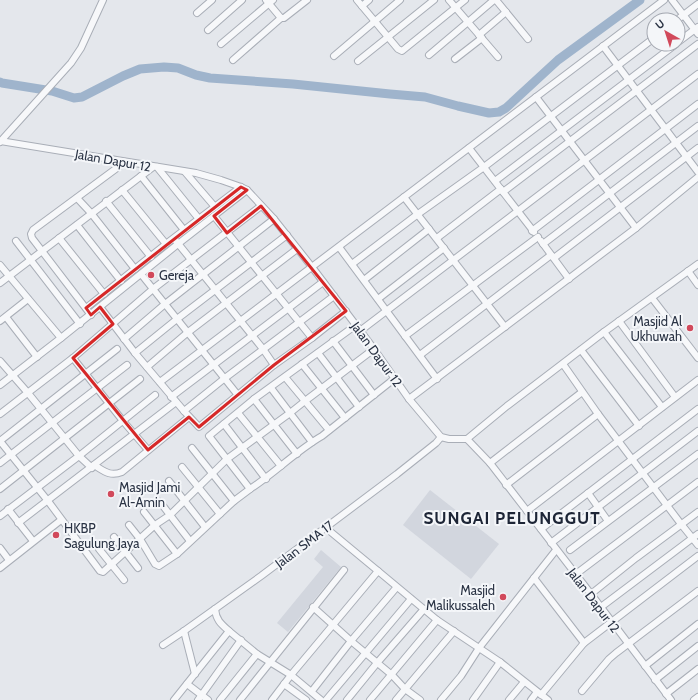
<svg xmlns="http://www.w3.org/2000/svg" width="698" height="700" font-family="Cabin,sans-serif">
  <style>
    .built { fill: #d2d6de }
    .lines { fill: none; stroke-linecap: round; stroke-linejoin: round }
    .river { stroke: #9fb4cc; stroke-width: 9 }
    .minor-casing { stroke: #a9aeb7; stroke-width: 8 }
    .minor { stroke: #f7f8fa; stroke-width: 6 }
    .marked { fill: none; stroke: #d62828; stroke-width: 3; stroke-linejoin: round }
    .poi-dot { fill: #d1495b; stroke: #f4f6f9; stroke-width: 1.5 }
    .labels { text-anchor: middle; stroke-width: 4; stroke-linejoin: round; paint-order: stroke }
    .street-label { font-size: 13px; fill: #2b3445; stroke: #f4f6f9 }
    .poi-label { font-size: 13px; fill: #2b3445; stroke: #f4f6f9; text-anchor: start }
    .district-label { font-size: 17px; font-weight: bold; letter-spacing: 1px; fill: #1d2536; stroke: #f4f6f9 }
  </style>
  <rect width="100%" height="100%" fill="#e4e7ec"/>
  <!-- built -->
  <g class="built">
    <polygon points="430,490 499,544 471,579 403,525"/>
    <polygon points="321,550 341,567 288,632 277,623 323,567 314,559"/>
  </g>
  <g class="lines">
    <!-- river -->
    <polyline class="river" points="0,82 2,83 52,91 74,98 82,97 123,76 140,69 164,67 178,68 196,75 210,78 293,84 390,94 425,97 458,106 489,113 499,112 506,108 558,60 640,0"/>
    <!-- minor casing -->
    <g class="minor-casing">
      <g id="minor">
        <polyline points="266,0 281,18"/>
        <polyline points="357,0 398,49 402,51 465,0"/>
        <polyline points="449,0 498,57"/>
        <polyline points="496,0 528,39"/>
        <polyline points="672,0 698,34"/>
        <polyline points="362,6 369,0"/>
        <polyline points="197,13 212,0"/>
        <polyline points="677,20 698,4"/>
        <polyline points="208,30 242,0"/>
        <polyline points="479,35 506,12"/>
        <polyline points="678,42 698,27"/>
        <polyline points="221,44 273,0"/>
        <polyline points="603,46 698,172"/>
        <polyline points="429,55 494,0"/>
        <polyline points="334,56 400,0"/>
        <polyline points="455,59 482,38"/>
        <polyline points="233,60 281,18 284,18 307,0"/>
        <polyline points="358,61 434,0"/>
        <polyline points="536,97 636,228"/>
        <polyline points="0,141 196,173 221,180 241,187 247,190 274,219 312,267 374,349 409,399 441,437 449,439 467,439 490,463 591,594 671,700"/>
        <polyline points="0,142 71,63 81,48 103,0"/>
        <polyline points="469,148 534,232"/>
        <polyline points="157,167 199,219"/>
        <polyline points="185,172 215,207"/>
        <polyline points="141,176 184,230"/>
        <polyline points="495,181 676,44"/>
        <polyline points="122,190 166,244"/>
        <polyline points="503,192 698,44"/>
        <polyline points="404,197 505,327"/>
        <polyline points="77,198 91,213 135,269"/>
        <polyline points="106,201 151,257"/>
        <polyline points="214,216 312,338"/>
        <polyline points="77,225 121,281"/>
        <polyline points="532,231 698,104"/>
        <polyline points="59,238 104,294"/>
        <polyline points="437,238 501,189"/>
        <polyline points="16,241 80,324"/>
        <polyline points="176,241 263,349 274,365"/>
        <polyline points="541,241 569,279"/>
        <polyline points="543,244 698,126"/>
        <polyline points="339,247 437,379"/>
        <polyline points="554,258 698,148"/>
        <polyline points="352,264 418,214 484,167 654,38"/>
        <polyline points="0,265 61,338"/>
        <polyline points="688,271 698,285"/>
        <polyline points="141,274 237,394"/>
        <polyline points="364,280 429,229"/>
        <polyline points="0,283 153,167"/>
        <polyline points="652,298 698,358"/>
        <polyline points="378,299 444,248"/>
        <polyline points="100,307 135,353 184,411 199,427 274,365 312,338 346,311"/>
        <polyline points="86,308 166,244 241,187"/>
        <polyline points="91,315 32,238 31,234 33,230 125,162"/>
        <polyline points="6,317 37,357"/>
        <polyline points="0,321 28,299"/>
        <polyline points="619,321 675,397"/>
        <path d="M356 325 254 399 209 436 250 489C275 473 296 451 322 436L394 379"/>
        <polyline points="360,331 698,74"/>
        <polyline points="604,332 662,407"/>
        <polyline points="405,336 538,237"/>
        <polyline points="124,339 165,304 274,219"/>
        <polyline points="333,341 374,395"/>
        <polyline points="581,350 639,426"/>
        <polyline points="135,353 177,319 287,235"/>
        <polyline points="318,353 359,407"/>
        <polyline points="420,355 551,255"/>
        <polyline points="73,358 123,421 148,450"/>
        <polyline points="0,361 28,393 79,456 92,468"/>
        <polyline points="302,364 345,418"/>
        <polyline points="563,364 598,414 681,524 698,545"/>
        <polyline points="147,367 187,333 297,249"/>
        <polyline points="285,377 329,430"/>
        <polyline points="160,382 664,0"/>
        <polyline points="0,385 61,338 178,244 247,190"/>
        <polyline points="271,388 312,442"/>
        <polyline points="171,397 323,282"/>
        <polyline points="254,399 297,454"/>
        <polyline points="409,399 636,228 698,177"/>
        <polyline points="184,411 225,378 334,296"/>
        <polyline points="238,413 281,466"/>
        <polyline points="0,414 73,358 153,289 261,206"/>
        <polyline points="224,424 266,479"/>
        <polyline points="467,439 507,406 604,332 698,264"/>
        <polyline points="0,441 48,501 100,571 103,572 155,525 170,515 227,459 290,413 305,401 374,349"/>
        <polyline points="0,441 117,349"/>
        <polyline points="192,448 234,501"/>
        <polyline points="0,463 127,365"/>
        <polyline points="490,463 582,392"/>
        <path d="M94 465C104 471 110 477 122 472L189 417"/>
        <polyline points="182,467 220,514"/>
        <polyline points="169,481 205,527"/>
        <polyline points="506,485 598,414"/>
        <polyline points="0,489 140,379"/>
        <polyline points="588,493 608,521"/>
        <polyline points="160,502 190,541"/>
        <polyline points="8,509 33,541"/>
        <polyline points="527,511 698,380"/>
        <polyline points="144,512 177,554"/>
        <polyline points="0,516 79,456 155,395"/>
        <polyline points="18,523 176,402"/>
        <polyline points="129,525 140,539 155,564 159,566 177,554 234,501 250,489"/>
        <polyline points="326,528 378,571"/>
        <polyline points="541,529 698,409"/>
        <polyline points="114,537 138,568"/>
        <polyline points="551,543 698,431"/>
        <polyline points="0,548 9,560"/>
        <polyline points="99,549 124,580"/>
        <polyline points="570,550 698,454"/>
        <polyline points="0,568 61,520"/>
        <polyline points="576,574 698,482"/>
        <polyline points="534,578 584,643"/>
        <polyline points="591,594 636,558 698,512"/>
        <polyline points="313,607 351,641 392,675 405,689 420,700"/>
        <polyline points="601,607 698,534"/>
        <path d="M215 609C216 620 221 624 229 631"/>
        <polyline points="184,631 195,674"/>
        <polyline points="163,645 184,631 261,576 397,474 436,443 441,437"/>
        <polyline points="645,666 698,624"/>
        <polyline points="655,680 698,646"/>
        <polyline points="187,684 208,700"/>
        <polyline points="284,684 306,700"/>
        <polyline points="312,691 351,641 396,588"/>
        <polyline points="582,691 609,659 616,653 698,591"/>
        <polyline points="666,694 698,669"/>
        <polyline points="541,695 584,643 698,556"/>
        <polyline points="174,700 229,631 257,654 291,675 321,700"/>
        <polyline points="198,700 241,640"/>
        <polyline points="220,700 257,654"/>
        <polyline points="240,700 344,570"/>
        <polyline points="272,700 291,675 378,571 437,620 500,662 548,700"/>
        <polyline points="326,700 411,599"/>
        <polyline points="347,700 377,663 424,609"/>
        <polyline points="370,700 437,620"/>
        <polyline points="396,700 454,631"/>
        <polyline points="441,700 461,676 479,648 556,550"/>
        <polyline points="473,700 500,662"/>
        <polyline points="509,700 524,682"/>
        <polyline points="531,700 537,692"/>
        <polyline points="694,700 698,697"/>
      </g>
    </g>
    <!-- minor -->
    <use href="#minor" class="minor"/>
  </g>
  <!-- marked area -->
  <path class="marked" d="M241 187 247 190 214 216 227 233 261 206 346 311 274 365 199 427 189 417 148 450 73 358 113 324 100 307 91 315 86 308Z"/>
  <!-- markers -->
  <g class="poi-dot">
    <circle cx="151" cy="275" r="4"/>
    <circle cx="690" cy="328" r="4"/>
    <circle cx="111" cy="494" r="4"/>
    <circle cx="56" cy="535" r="4"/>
    <circle cx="503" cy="597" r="4"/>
  </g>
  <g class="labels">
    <!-- street labels -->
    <g class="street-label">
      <text transform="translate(113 160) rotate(10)" y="5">Jalan Dapur 12</text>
      <text transform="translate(377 354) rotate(54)" y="5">Jalan Dapur 12</text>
      <text transform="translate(304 544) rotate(-37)" y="5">Jalan SMA 17</text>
      <text transform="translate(594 600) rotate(53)" y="5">Jalan Dapur 12</text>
    </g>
    <!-- poi labels -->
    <g class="poi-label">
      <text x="159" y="280">Gereja</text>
      <text x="682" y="326" text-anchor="end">Masjid Al<tspan x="682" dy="15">Ukhuwah</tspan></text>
      <text x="119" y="492">Masjid Jami<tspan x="119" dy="15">Al-Amin</tspan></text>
      <text x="64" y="533">HKBP<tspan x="64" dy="15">Sagulung Jaya</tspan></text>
      <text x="495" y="595" text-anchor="end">Masjid<tspan x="495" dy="15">Malikussaleh</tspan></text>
    </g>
    <!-- district labels -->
    <g class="district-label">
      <text x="512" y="524">SUNGAI PELUNGGUT</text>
    </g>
  </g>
  <!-- north arrow -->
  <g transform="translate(666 32) rotate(321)"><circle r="19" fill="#f4f6f9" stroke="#a4a8b1"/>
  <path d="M0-3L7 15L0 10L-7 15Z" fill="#d1495b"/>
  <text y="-6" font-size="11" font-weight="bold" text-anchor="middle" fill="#2b3445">U</text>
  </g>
</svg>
